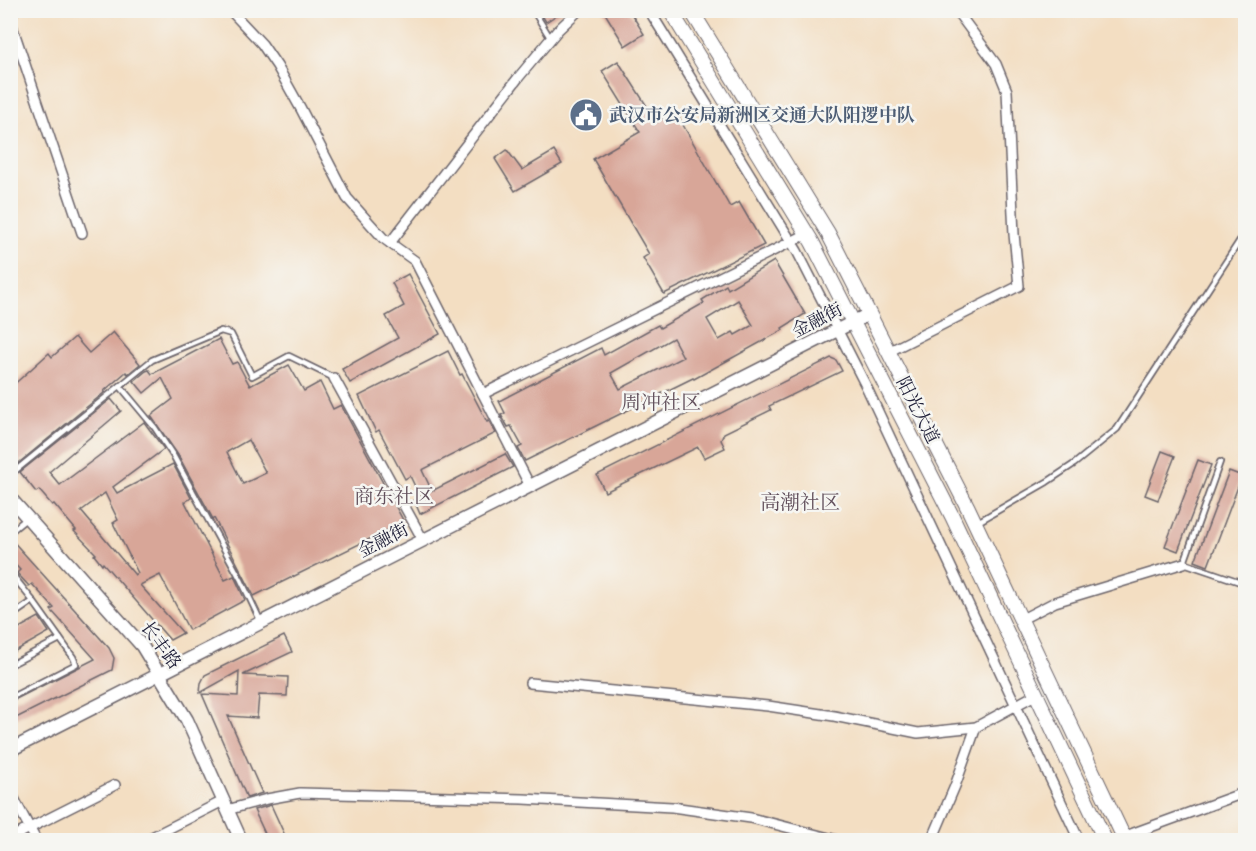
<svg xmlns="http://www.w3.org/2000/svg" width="1256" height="851" font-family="Cardo,'Noto Serif SC',serif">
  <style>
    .building { fill: #d8a698; fill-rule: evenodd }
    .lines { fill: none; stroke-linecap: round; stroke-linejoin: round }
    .service-casing { stroke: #6b646a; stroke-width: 8 }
    .minor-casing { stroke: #6b646a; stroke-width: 12 }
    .tertiary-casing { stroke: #6b646a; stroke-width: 15 }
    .secondary-casing { stroke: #6b646a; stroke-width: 16 }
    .trunk-casing { stroke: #6b646a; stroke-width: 18 }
    .service { stroke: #fff; stroke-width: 4.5 }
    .minor { stroke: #fff; stroke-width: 9 }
    .tertiary { stroke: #fff; stroke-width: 12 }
    .secondary { stroke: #fff; stroke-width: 14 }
    .trunk { stroke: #fff; stroke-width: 15 }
    .labels { text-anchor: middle; stroke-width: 5; stroke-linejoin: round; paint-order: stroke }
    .service-label { font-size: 18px; font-weight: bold; fill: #4e5e75; stroke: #f6f6f2; text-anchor: start }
    .street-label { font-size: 18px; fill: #22223b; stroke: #f6f6f2 }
    .neighbourhood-label { font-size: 20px; fill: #62505c; stroke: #f6f6f2 }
  </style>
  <rect width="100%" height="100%" fill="#f6f6f2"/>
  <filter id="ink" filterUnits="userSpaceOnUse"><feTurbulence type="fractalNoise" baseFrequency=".0167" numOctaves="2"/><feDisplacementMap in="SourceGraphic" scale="12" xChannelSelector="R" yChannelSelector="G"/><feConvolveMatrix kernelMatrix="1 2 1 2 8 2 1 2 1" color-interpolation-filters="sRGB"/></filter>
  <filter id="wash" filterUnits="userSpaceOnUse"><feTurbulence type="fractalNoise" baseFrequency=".008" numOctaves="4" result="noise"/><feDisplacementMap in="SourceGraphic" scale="24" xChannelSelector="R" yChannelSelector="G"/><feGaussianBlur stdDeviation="1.35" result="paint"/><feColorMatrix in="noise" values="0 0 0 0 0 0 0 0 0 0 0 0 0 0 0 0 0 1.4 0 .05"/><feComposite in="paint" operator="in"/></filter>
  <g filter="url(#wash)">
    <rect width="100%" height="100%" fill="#f3dec2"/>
    <g id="blocks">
      <!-- building -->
      <g class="building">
        <polygon points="539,10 564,10 546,22"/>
        <polygon points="603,10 629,10 644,34 625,46"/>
        <polygon points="618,61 657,122 675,111 730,207 739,202 764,245 664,294 643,258 649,254 593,159 640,132 602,71"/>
        <polygon points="507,150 522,170 554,151 562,164 515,191 495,159"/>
        <path d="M774 261 805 314 782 328 783 330 694 379 693 378 525 461 518 448 522 446 511 426 508 427 501 415 505 413 499 401 601 348 604 355 658 325 660 328 704 303 702 300 726 285 728 289ZM738 300 753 325 735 335 733 332 719 340 707 319ZM673 338 683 357 620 389 611 373Z"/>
        <polygon points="408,274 440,334 350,383 342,369 398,338 386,316 404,306 392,283"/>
        <polygon points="113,332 140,364 128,374 126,372 104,391 105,392 15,466 10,461 10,388 49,353 52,357 75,337 89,353"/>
        <path d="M219 339 232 364 237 362 250 386 289 365 304 391 320 382 333 409 341 405 404 522 254 596 214 518 213 519 178 455 151 416 173 399 162 378 144 393 134 381 146 371 149 370 152 374ZM248 440 266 473 243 484 227 452Z"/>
        <polygon points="448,351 460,375 462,374 487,422 489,421 496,433 422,470 432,491 505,454 513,467 420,514 414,500 420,497 410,476 405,479 379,430 376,432 359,396"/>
        <polygon points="831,358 836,360 842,371 769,406 771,410 724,433 721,440 725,448 704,458 698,447 605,492 597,475"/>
        <path d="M111 399 121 411 49 472 60 485 144 422 164 449 113 487 117 493 173 464 191 498 185 502 225 580 234 576 245 600 189 630 160 575 140 585 183 633 170 640 103 563 102 565 94 555 96 554 74 531 76 530 54 504 52 505 39 490 36 492 20 472ZM105 493 118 520 113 523 138 573 135 575 81 511Z"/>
        <polygon points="1162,451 1175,456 1158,500 1145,495"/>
        <polygon points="1198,460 1211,465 1178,551 1165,546"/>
        <polygon points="1229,471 1242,476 1208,566 1195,561"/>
        <polygon points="10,538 109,648 114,658 112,670 10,721 10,702 95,659 51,610 54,608 32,584 29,586 17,573 20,570 10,559"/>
        <polygon points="39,617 49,632 10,654 10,633"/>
        <polygon points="284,636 292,652 243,675 288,677 287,696 259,695 257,718 228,716 262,793 247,798 202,694 238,696 239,671 200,693 201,683 205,675"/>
        <polygon points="271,805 287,840 268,840 254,810"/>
      </g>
    </g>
  </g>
  <g filter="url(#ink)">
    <use href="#blocks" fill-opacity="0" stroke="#6b646a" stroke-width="1.5"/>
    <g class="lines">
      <!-- service casing -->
      <g class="service-casing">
        <g id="service">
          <polyline points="533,10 551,39"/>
          <polyline points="120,386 155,428 174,457 241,580 261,622"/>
          <polyline points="1220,462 1184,563 1246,584"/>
          <polyline points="10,475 152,360 221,331 231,334 252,376 289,356 334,378"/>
          <polyline points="976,523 1047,482 1074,464 1117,429 1246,231"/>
          <polyline points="10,532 26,519"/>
          <polyline points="10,572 33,601 10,617"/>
          <polyline points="10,665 60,639"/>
          <polyline points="10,698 76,664 73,657 33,601"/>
        </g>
      </g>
      <!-- minor casing -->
      <g class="minor-casing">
        <g id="minor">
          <polyline points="230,10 262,44 277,66 301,109 347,198 383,238 415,261 530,486"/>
          <polyline points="649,10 797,251 866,386 1079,840"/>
          <polyline points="10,20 82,233"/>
          <polyline points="390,243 518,78 558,30 579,10"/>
          <polyline points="888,352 1019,286 1014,234 1007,91 996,64 956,10"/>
          <polyline points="334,378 423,540"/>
          <polyline points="483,394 807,234"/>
          <polyline points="1020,620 1055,602 1184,563"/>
          <polyline points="530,683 768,706 834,716 918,733 976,727 1035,695"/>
          <polyline points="10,791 36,840"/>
          <polyline points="227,810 267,799 300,793 523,799 672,807 751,818 837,840"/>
          <polyline points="1123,837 1246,792"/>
          <polyline points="10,838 115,785"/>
          <polyline points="146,840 223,801"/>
          <polyline points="932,840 955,786 976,727"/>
        </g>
      </g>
      <!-- tertiary casing -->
      <g class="tertiary-casing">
        <g id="tertiary">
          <polyline points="10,498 142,646 187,720 241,840"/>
          <polyline points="10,750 869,314"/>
        </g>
      </g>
      <!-- secondary casing -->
      <g class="secondary-casing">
        <g id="secondary">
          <polyline points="670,10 812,242 952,516 1105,840"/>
          <polyline points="691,10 828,233 968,508 1125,840"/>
        </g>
      </g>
      <!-- trunk casing -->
      <g class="trunk-casing">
        <polyline id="trunk" points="10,11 11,10"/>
      </g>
      <!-- service -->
      <use href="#service" class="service"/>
      <!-- minor -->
      <use href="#minor" class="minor"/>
      <!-- tertiary -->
      <use href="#tertiary" class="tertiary"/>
      <!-- secondary -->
      <use href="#secondary" class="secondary"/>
      <!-- trunk -->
      <use href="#trunk" class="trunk"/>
    </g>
  </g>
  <!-- icons -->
  <defs>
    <g id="civic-disc" transform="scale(1.725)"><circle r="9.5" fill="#5c6f8a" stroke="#f6f6f2"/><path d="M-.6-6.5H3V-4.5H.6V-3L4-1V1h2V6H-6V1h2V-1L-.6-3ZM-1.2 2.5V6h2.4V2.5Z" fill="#fff"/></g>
  </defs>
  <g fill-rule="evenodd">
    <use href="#civic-disc" x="586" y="115"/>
  </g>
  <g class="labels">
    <!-- service labels -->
    <g class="service-label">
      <text x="609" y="121">武汉市公安局新洲区交通大队阳逻中队</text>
    </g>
    <!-- street labels -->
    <g class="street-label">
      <text transform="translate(817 320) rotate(-27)" y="6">金融街</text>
      <text transform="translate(918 410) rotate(63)" y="6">阳光大道</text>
      <text transform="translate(383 540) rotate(-27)" y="6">金融街</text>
      <text transform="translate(161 645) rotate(54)" y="6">长丰路</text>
    </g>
    <!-- neighbourhood labels -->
    <g class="neighbourhood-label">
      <text x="661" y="409">周冲社区</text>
      <text x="394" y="503">商东社区</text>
      <text x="800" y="509">高潮社区</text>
    </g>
  </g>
  <!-- margin -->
  <rect width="1256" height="851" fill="none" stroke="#f6f6f2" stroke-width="36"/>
</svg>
